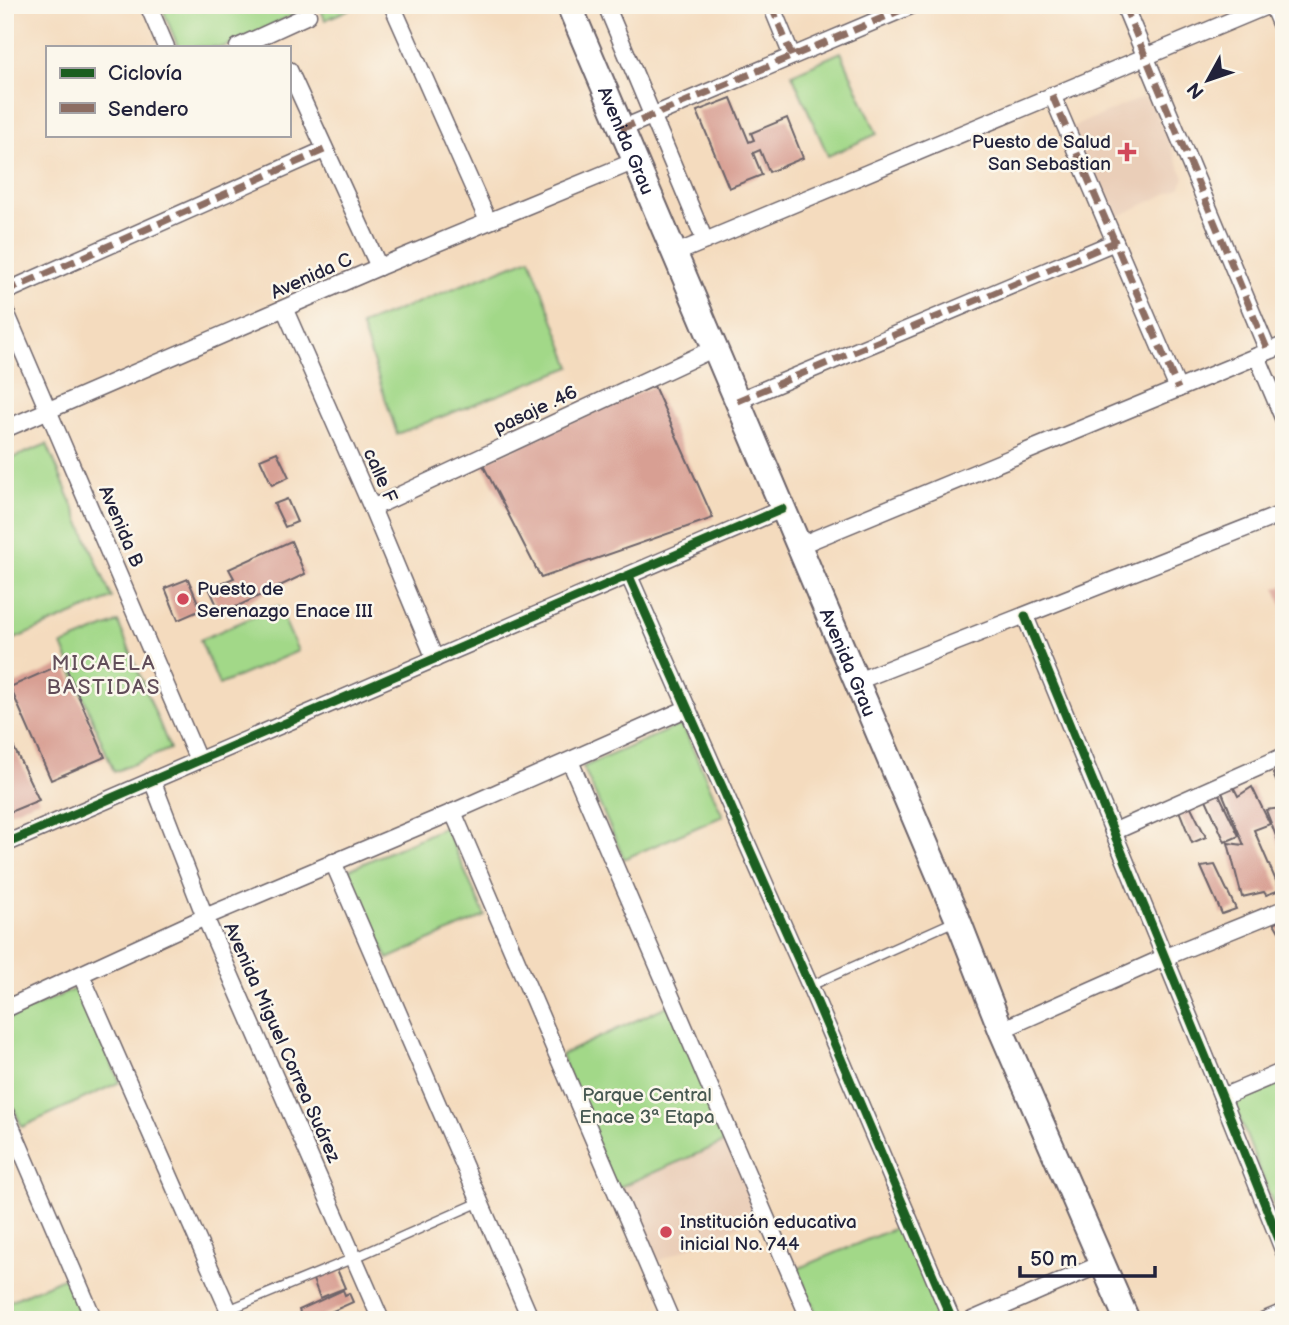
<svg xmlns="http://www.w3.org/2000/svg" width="1289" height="1325" font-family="'Balsamiq Sans',sans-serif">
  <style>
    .built { fill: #eaceb8 }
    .green { fill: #a2d888; stroke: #627d62; stroke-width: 2 }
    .building { fill: #d89f93 }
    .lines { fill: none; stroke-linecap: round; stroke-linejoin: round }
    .service-casing { stroke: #6c6369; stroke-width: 11 }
    .minor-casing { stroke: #6c6369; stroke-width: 19 }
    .primary-casing { stroke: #6c6369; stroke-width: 28 }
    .service { stroke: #fff; stroke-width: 8 }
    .minor { stroke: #fff; stroke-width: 16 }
    .primary { stroke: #fff; stroke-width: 24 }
    .quiet { stroke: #8d6e63; stroke-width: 7; stroke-dasharray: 14 7; stroke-linecap: butt }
    .cycleway-casing { stroke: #fbf7ec; stroke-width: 13 }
    .cycleway { stroke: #1b5e20; stroke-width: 9 }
    .poi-dot { fill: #d1495b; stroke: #fbf7ec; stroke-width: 2.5 }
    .labels { text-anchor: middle; stroke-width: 5; stroke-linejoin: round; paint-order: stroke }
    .street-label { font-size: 19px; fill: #22223b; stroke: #fbf7ec }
    .poi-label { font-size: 19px; fill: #22223b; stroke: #fbf7ec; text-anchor: start }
    .park-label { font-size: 19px; fill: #485952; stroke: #fbf7ec }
    .neighbourhood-label { font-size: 21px; letter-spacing: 2px; fill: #624e5a; stroke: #fbf7ec }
  </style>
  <rect width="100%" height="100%" fill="#fbf7ec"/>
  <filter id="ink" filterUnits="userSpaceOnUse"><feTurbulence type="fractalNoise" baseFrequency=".0143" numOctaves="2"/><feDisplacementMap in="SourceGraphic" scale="14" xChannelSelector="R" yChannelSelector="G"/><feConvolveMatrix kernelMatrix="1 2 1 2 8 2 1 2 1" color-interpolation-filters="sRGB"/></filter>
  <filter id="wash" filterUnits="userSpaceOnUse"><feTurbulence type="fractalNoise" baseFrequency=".00686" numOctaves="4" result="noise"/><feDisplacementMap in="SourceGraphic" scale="28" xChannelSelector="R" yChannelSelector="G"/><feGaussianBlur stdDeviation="1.57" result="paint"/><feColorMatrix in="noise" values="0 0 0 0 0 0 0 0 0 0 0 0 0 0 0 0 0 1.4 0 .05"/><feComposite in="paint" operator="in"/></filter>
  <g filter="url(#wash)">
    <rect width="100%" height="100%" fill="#f4dbbe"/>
    <!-- built -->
    <g class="built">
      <polygon points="1143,97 1153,105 1184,177 1181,187 1117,217 1105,215 1070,128"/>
      <polygon points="730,1140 759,1217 647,1266 615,1189"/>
    </g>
    <!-- green -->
    <g class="green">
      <polygon points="161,5 309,5 310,7 224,47 178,47"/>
      <polygon points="319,5 359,5 325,20"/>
      <polygon points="841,52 877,134 828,156 792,74"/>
      <polygon points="530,258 571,367 397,434 361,325"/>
      <polygon points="47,444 112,598 5,643 5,461"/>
      <polygon points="278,606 298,651 219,685 200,640"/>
      <polygon points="118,622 170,749 114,772 62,645"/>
      <polygon points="682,724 723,816 624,859 583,767"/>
      <polygon points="445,827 485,916 388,959 348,870"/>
      <polygon points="77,988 120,1082 22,1127 5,1089 5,1020"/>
      <polygon points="669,1005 730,1140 615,1189 561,1055"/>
      <polygon points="1284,1073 1284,1232 1230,1094"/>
      <polygon points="902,1225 943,1320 819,1320 797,1269"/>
      <polygon points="65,1277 83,1320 5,1320 5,1303"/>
    </g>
    <g id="blocks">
      <!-- building -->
      <g class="building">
        <polygon points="731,98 749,142 754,140 751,133 787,118 803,158 769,172 760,150 753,153 762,175 729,188 697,111"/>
        <polygon points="654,386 713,518 541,578 482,463"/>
        <polygon points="277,452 289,477 272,485 260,459"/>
        <polygon points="287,499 297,522 285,527 274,504"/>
        <polygon points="291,541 305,574 221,614 209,588 234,578 229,569"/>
        <polygon points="188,579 201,610 178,620 165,588"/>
        <polygon points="1284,586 1284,610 1283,610 1276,588"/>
        <polygon points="64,663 105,757 51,780 10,687"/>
        <polygon points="5,729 39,800 5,814"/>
        <polygon points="1280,765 1284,773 1284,799 1273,774"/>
        <polygon points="1252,787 1270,824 1254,830 1280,890 1266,895 1264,892 1242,897 1228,843 1244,845 1221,790 1234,788 1238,796"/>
        <polygon points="1218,792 1239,836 1225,842 1204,795"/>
        <polygon points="1189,803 1206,837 1192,843 1178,808"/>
        <polygon points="1281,808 1284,816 1284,857 1266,810"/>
        <polygon points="1215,865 1236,909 1222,914 1201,867"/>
        <polygon points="1284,920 1284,940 1274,923"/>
        <polygon points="1284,980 1284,996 1277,982"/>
        <polygon points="336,1267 345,1288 320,1298 312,1277"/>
        <polygon points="343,1290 345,1295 349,1293 353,1302 313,1320 303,1320 299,1310"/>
      </g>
    </g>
  </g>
  <g filter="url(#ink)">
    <use href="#blocks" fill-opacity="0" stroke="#6c6369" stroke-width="2"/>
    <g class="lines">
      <!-- service casing -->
      <g class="service-casing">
        <g id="service">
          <polyline points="810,986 955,921"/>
          <polyline points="228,1310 354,1258 480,1202"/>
        </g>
      </g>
      <!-- minor casing -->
      <g class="minor-casing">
        <g id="minor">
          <polyline points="148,5 166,47"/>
          <polyline points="392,5 488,221"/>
          <polyline points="606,5 705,241"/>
          <polyline points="771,5 792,56"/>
          <polyline points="1124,5 1268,351"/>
          <polyline points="1272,5 1284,33"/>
          <polyline points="238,47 308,15"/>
          <polyline points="289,70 379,267"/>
          <polyline points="1052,95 1178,389"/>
          <polyline points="621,129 913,5"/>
          <polyline points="674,254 1269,5"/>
          <polyline points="5,292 324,150"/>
          <polyline points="5,310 198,760"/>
          <polyline points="285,310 372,508 435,659"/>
          <polyline points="1257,356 1284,420"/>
          <polyline points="737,401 1115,242"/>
          <polyline points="5,429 379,267 635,161"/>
          <polyline points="372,508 715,348"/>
          <polyline points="798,546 1284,345"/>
          <polyline points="629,576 810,986 952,1320"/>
          <polyline points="1025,616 1222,1097 1284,1252"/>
          <polyline points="855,682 1284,513"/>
          <polyline points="570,761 810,1320"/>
          <polyline points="152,780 205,917 381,1320"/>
          <polyline points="453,812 671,1320"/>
          <polyline points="1113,832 1284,756"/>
          <polyline points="5,844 782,509"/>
          <polyline points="333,862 531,1320"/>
          <polyline points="81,975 233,1320"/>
          <polyline points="5,1009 205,917 453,812 688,708"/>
          <polyline points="1001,1030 1163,958 1284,909"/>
          <polyline points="1222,1097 1284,1071"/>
          <polyline points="5,1112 94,1320"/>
          <polyline points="972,1320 1101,1264"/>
          <polyline points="1265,1320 1284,1312"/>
        </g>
      </g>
      <!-- primary casing -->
      <g class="primary-casing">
        <g id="primary">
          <path id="s1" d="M569 5 958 920 1001 1030 1127 1320"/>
        </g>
      </g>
      <!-- service -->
      <use href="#service" class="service"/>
      <!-- minor -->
      <use href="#minor" class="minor"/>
      <!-- primary -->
      <use href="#primary" class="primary"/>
      <!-- quiet -->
      <g class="quiet">
        <polyline points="771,5 792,56"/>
        <polyline points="1124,5 1268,351"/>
        <polyline points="1052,95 1178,389"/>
        <polyline points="621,129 913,5"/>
        <polyline points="5,292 324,150"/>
        <polyline points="737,401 1115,242"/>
      </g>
      <!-- cycleway casing -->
      <g class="cycleway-casing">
        <g id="cycleway">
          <polyline points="629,576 810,986 952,1320"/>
          <polyline points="1025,616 1222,1097 1284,1252"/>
          <polyline points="5,844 782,509"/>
        </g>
      </g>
      <!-- cycleway -->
      <use href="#cycleway" class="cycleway"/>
    </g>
  </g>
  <!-- markers -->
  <g class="poi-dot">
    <path d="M1123.5 141.5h7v7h7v7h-7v7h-7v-7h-7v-7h7z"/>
    <circle cx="183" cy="599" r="7"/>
    <circle cx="666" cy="1232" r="7"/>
  </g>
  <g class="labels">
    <!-- street labels -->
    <g class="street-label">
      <text dy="7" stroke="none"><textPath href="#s1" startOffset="147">Avenida Grau</textPath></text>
      <text transform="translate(311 275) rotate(-24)" y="7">Avenida C</text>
      <text transform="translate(535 409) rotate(-25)" y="7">pasaje .46</text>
      <text transform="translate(381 475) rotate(66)" y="7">calle F</text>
      <text transform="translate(122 526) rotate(67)" y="7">Avenida B</text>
      <text dy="7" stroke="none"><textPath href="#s1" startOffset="714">Avenida Grau</textPath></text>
      <text transform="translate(283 1042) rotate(66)" y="7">Avenida Miguel Correa Suárez</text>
    </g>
    <!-- poi labels -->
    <g class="poi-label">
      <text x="1111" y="148" text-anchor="end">Puesto de Salud<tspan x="1111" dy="22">San Sebastian</tspan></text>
      <text x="197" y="595">Puesto de<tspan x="197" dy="22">Serenazgo Enace III</tspan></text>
      <text x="680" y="1228">Institución educativa<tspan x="680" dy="22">inicial No. 744</tspan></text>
    </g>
    <!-- park labels -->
    <g class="park-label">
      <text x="647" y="1101">Parque Central<tspan x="647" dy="22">Enace 3ª Etapa</tspan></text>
    </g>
    <!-- neighbourhood labels -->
    <g class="neighbourhood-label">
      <text x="104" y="670">MICAELA<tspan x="104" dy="24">BASTIDAS</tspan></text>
    </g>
  </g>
  <!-- margin -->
  <rect width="1289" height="1325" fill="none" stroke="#fbf7ec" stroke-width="28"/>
  <!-- legend -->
  <rect x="46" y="46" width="245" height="91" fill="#fbf7ec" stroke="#a4a2a5" stroke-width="2"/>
  <rect x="60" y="68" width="35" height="10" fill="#1b5e20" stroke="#a4a2a5" stroke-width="2"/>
  <text x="108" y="80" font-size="21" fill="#22223b">Ciclovía</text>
  <rect x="60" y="103" width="35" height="10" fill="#8d6e63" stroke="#a4a2a5" stroke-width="2"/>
  <text x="108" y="116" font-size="21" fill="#22223b">Sendero</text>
  <!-- north arrow -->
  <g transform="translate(1208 80) rotate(230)" stroke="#fbf7ec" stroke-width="5" paint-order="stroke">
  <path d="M0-5L12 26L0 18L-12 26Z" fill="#22223b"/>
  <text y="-10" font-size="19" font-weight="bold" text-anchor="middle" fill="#22223b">N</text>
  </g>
  <!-- scale -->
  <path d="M1020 1266v10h135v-10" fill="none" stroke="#22223b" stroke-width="3.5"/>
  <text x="1030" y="1266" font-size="21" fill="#22223b" stroke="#fbf7ec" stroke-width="5" paint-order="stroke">50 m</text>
</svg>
